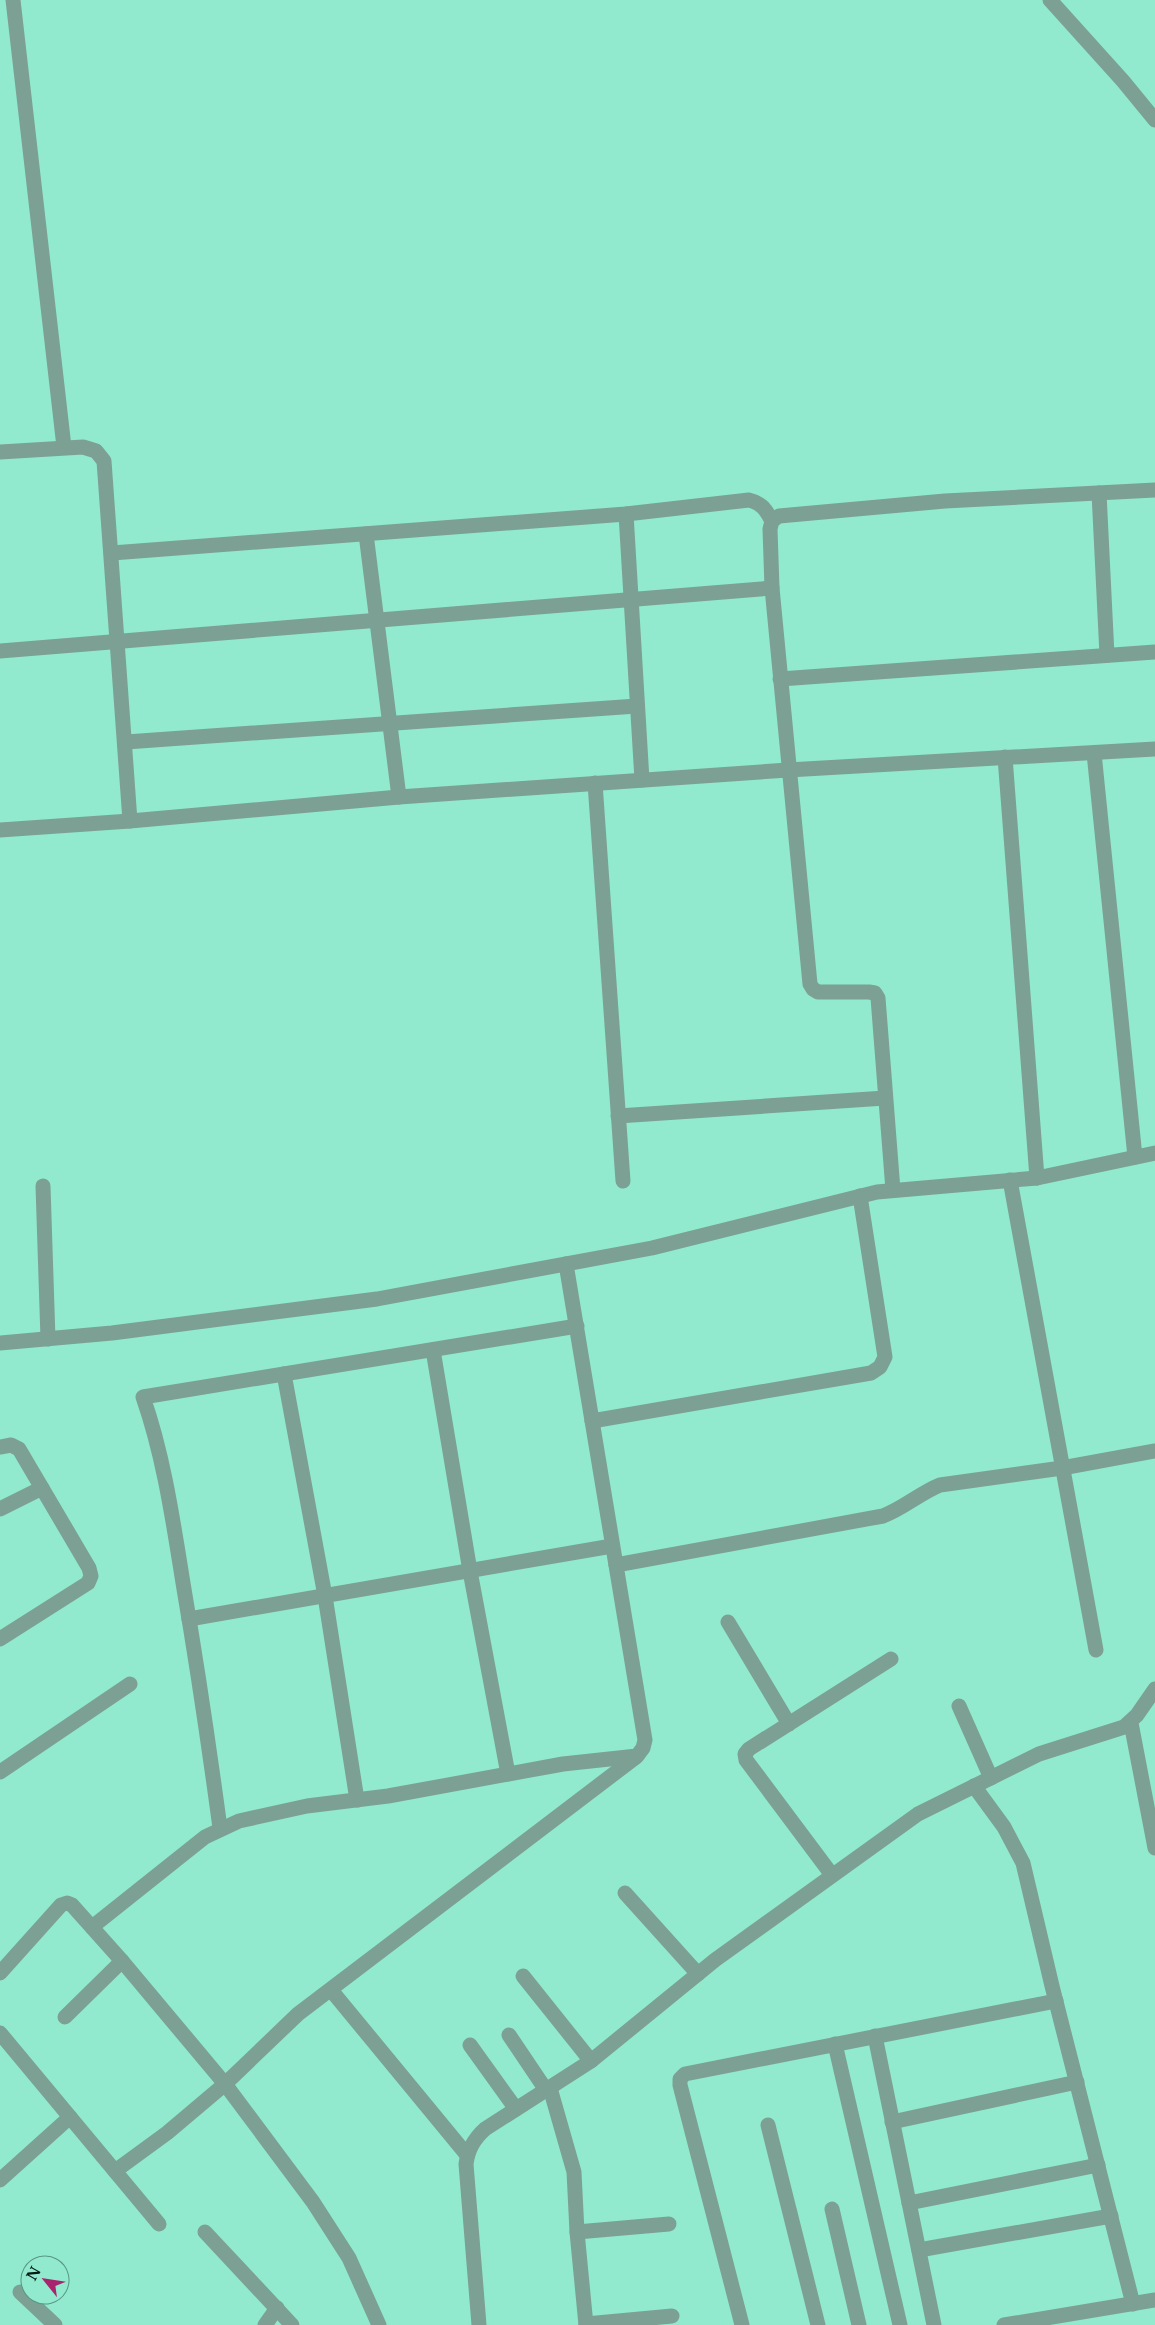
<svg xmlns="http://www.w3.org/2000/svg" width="1155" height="2325" font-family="'Libre Baskerville',serif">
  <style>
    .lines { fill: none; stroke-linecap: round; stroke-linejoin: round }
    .minor { stroke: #7da094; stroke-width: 15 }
  </style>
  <rect width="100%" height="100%" fill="#91eace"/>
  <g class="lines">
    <!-- minor -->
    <g class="minor">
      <polyline points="13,0 64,447"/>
      <polyline points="1050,0 1123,81 1155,120"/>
      <polyline points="0,452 83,447 96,451 104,461 130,821"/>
      <polyline points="1099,493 1107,655"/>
      <polyline points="626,514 642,780"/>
      <polyline points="366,534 399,797"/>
      <path d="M112 553 626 514 749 500C762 503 766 510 772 521"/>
      <polyline points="0,651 772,588"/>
      <polyline points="780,679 1155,652"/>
      <polyline points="126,742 637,706"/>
      <polyline points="1094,753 1135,1157"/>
      <polyline points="1005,757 1037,1178"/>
      <polyline points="595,783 623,1181"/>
      <polyline points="0,830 130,821 399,797 788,770 1155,749"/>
      <polyline points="618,1116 885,1098"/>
      <polyline points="1010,1180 1096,1650"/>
      <polyline points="43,1186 48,1339"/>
      <polyline points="893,1190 878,998 875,993 869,992 818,992 813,989 810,984 772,588 770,529 772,521 779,516 945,501 1155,490"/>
      <polyline points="0,1343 112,1333 377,1299 652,1248 877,1192 1037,1178 1155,1153"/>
      <polyline points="433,1350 470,1571 508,1774"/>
      <polyline points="284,1374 325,1596 357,1800"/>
      <polyline points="592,1421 871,1373 880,1367 885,1357 860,1196"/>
      <polyline points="0,1447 11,1445 19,1449 89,1568 91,1576 88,1583 0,1639"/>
      <polyline points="0,1509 42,1488"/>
      <path d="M616 1565 883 1516C904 1508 920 1493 940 1485L1062 1468 1155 1451"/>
      <polyline points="189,1619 612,1546"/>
      <polyline points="728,1622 789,1724"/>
      <polyline points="959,1706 991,1778"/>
      <polyline points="1131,1723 1155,1848"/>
      <polyline points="0,1772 130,1684"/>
      <polyline points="974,1786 1004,1827 1023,1863 1052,1986 1133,2304"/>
      <path d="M220 1828C209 1746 197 1665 183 1583 173 1521 164 1457 143 1397L577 1326"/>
      <polyline points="832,1875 746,1760 745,1754 749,1749 891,1659"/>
      <polyline points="625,1893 698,1974"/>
      <polyline points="92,1927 205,1837 239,1821 307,1806 388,1796 563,1764 637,1756 643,1748 645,1740 566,1264"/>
      <polyline points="0,1973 61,1905 67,1903 72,1905 122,1961 225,2084 313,2202 349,2258 379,2325"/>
      <polyline points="523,1976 591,2061"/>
      <polyline points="331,1990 467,2155"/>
      <polyline points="65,2017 122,1961"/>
      <polyline points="0,2033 159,2224"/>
      <polyline points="509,2035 546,2090"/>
      <polyline points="875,2036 934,2325"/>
      <polyline points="835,2044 900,2325"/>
      <polyline points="470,2045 516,2109"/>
      <polyline points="550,2088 574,2172 577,2232 586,2325"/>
      <polyline points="892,2122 1077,2082"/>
      <polyline points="768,2125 818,2325"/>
      <polyline points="115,2171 167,2133 225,2084 298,2014 636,1757"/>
      <polyline points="0,2180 70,2117"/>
      <polyline points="909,2203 1098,2165"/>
      <polyline points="832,2209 859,2325"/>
      <polyline points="205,2232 292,2325"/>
      <polyline points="577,2232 669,2224"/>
      <polyline points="919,2250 1111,2216"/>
      <polyline points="20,2292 55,2325"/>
      <polyline points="586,2324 672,2316"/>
      <polyline points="265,2325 277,2308"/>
      <path d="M479 2325 466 2164C468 2149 474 2139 485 2129L591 2061 715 1960 918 1814 1039 1754 1124 1727 1137 1715 1155 1689"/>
      <polyline points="742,2325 680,2085 680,2079 685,2074 1056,2001"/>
      <polyline points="1004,2325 1155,2300"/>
    </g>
  </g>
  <!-- north arrow -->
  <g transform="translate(45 2280) rotate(300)"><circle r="24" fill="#91eace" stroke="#579683"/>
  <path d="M0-4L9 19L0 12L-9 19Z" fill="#a9246e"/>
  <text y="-8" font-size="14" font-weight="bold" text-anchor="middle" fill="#001912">N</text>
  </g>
</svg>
